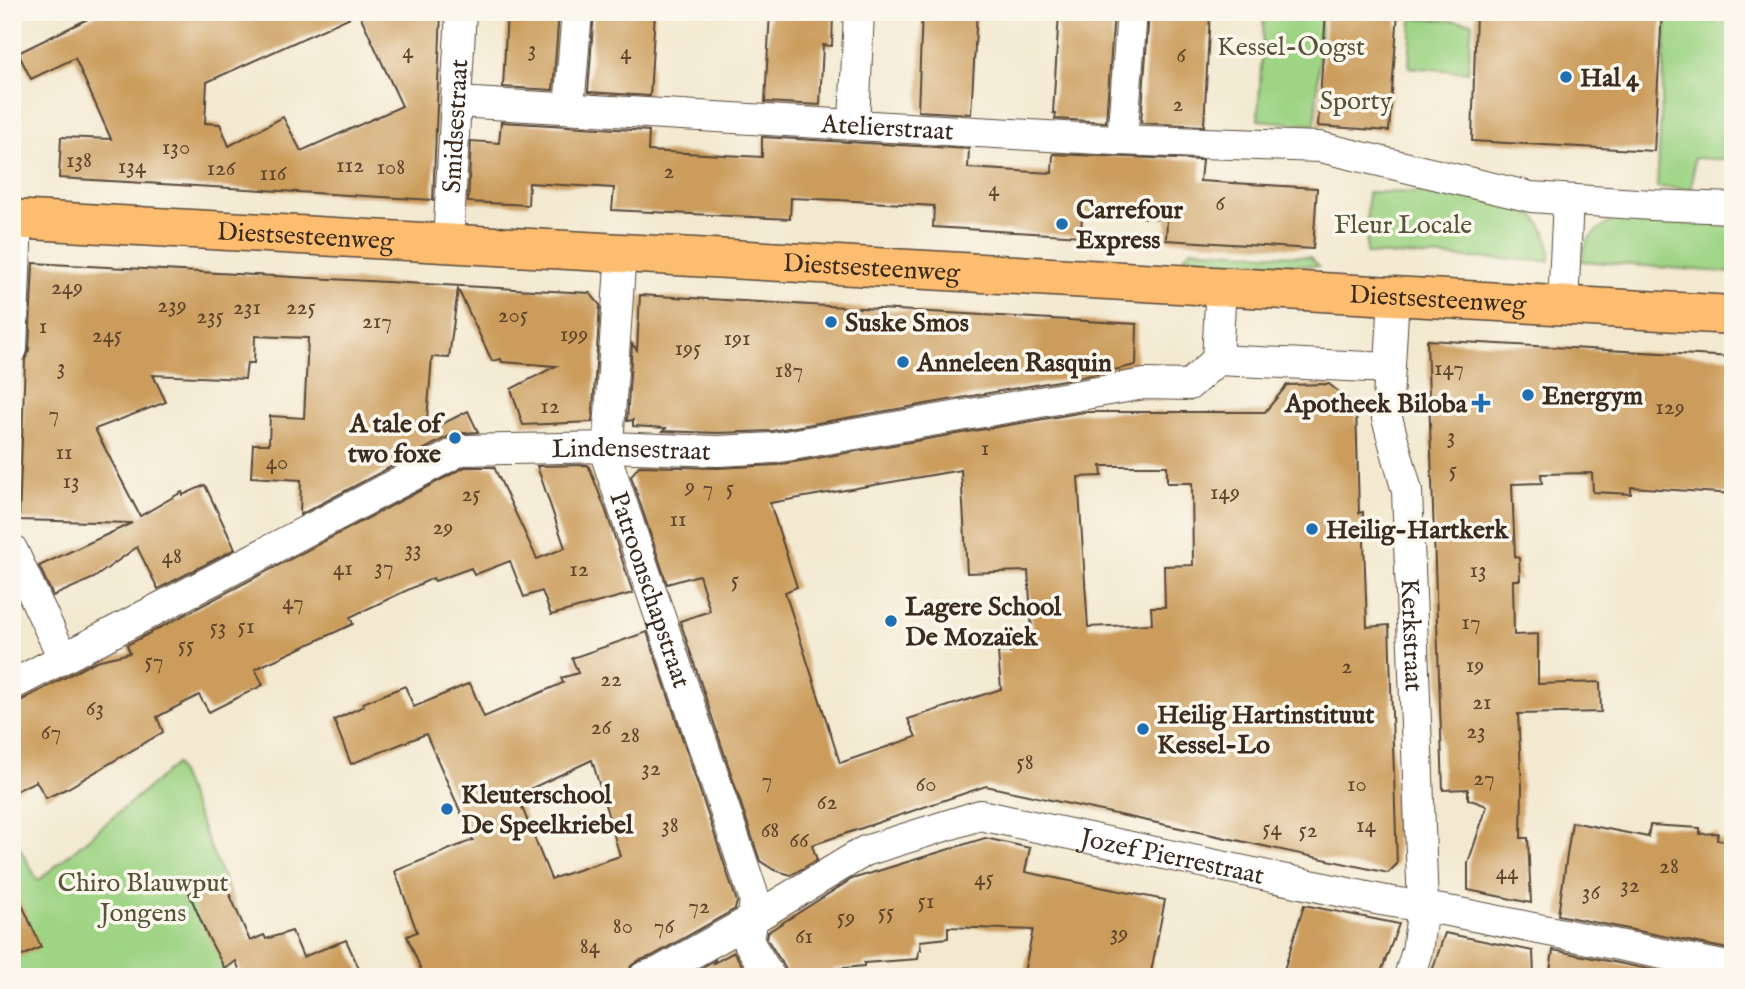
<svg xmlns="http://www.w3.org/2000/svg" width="1745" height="989" font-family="'IM FELL English',serif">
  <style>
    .green { fill: #9fd485; stroke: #6d7f52; stroke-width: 2 }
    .building { fill: #cb9c5c; fill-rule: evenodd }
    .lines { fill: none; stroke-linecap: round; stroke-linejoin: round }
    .minor-casing { stroke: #574739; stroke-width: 32 }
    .primary-casing { stroke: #574739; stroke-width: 41 }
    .minor { stroke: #fff; stroke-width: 30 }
    .primary { stroke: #fcbd6f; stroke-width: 38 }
    .poi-dot { fill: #1f6fb2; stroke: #fbf7ec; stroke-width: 2.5 }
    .labels { text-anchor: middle; stroke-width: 7; stroke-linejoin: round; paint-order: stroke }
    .number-label { font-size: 23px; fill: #5f462e }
    .park-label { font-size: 26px; fill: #545438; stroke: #fbf7ec }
    .poi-label { font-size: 26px; font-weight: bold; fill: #3b2a1e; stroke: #fbf7ec; text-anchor: start }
    .street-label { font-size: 26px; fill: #3b2a1e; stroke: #fbf7ec }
  </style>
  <rect width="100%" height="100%" fill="#fbf7ec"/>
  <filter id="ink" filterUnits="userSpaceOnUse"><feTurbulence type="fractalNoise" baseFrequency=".0143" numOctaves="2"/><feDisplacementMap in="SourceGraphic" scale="14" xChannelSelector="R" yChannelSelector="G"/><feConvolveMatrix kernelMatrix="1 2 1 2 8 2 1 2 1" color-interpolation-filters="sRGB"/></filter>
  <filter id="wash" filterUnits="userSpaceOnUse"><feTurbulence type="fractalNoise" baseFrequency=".00686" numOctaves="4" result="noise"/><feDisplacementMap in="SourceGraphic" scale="28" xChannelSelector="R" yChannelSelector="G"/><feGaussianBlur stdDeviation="1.57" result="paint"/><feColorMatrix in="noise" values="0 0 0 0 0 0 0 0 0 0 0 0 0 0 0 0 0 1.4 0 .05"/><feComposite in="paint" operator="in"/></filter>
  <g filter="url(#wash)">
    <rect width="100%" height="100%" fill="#f3e9d0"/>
    <!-- green -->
    <g class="green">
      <polygon points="1264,12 1322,12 1315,125 1258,120"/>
      <polygon points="1667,12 1733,12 1733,160 1694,158 1692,189 1657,187"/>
      <polygon points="1412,18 1472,22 1468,72 1409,67"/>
      <path d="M1368 192C1407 192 1447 193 1486 198 1494 200 1505 199 1513 202 1539 213 1551 235 1550 261L1366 254Z"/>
      <path d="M1633 213 1733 221V273L1582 261C1581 233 1610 221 1633 213Z"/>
      <polygon points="1191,249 1310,257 1319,266 1183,258"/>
      <polygon points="176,764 252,948 215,977 12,977 12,834 38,881"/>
    </g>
    <g id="blocks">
      <!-- building -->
      <g class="building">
        <path d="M102 12H441L433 200 59 178 61 137 111 139 75 58 31 79 18 53ZM359 13 402 106 301 151 283 117 229 146 220 124 205 123 207 82Z"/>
        <polygon points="507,12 559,12 553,90 503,87"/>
        <polygon points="594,12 655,12 650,96 588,92"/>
        <polygon points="770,12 820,12 820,15 833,16 832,46 823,45 820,105 765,102"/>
        <polygon points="922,12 977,12 971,114 918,111"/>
        <polygon points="1059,12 1114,12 1106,122 1055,119 1056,113 1053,113"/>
        <polygon points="1149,12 1210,12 1204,126 1141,123"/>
        <polygon points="1326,12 1398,12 1389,131 1318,126"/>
        <polygon points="1476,12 1662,12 1654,151 1472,141"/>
        <polygon points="501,122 649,131 648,151 762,157 762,137 969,149 968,168 1052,173 1053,154 1202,160 1200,181 1317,188 1313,249 1166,240 1167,219 1124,216 1082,214 1081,236 933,227 934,206 838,200 791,198 790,219 612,210 614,188 529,183 528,205 468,202 471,141 499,143"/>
        <polygon points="33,263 590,293 600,305 592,422 523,425 511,389 556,366 502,362 501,359 492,361 458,289 449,358 432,357 426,432 468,411 478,432 453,434 300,515 301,480 251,477 253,444 269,444 270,416 304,418 308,338 255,336 254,363 247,363 245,379 153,375 166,402 95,429 140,516 182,492 183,495 205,485 235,549 158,589 137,547 94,578 53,596 39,566 132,523 19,520 25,360 29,350"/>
        <polygon points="640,295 1137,324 1136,365 1092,375 772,431 718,433 663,431 666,428 633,426 633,420 627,421 632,344 637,350"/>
        <polygon points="1427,340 1733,357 1733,494 1631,487 1631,494 1593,492 1592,473 1541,474 1542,483 1512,484 1515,557 1519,558 1520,580 1513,580 1514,635 1538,634 1538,684 1600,682 1601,712 1518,714 1522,787 1521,838 1528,838 1531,903 1468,890 1468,863 1487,806 1468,799 1468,789 1443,790"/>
        <path d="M1329 384 1356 406 1359 513 1363 512 1367 627 1389 625 1397 864 1388 873 986 786 812 845 817 860 791 875 774 870 760 861 680 621 710 611 699 575 667 584 631 476 639 466 717 468 777 465 1084 412H1265L1287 385ZM1101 466H1167V483H1192L1193 565 1164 566 1165 607H1151L1152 624 1088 627 1078 477 1102 476ZM961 470 967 573 1028 571 1032 632 1007 633 1010 652H998L1001 689 908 719 916 737 840 763 785 592 797 587 770 503Z"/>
        <polygon points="587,465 589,467 606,511 633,593 551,615 542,591 524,597 510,561 474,575 471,568 435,581 433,578 350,617 353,624 255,669 263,685 209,712 199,695 157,717 163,732 68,788 46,798 36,781 12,793 12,702 20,701 96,661 130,653 127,645 465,467 494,467 537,559 565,548 537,466"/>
        <path d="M647 632 737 902 735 909 652 956 638 961 631 966 627 977H424L407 936 417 932 395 871 473 840 426 734 351 764 334 720 364 706 363 703 405 686 414 707 470 683 484 717 563 683 561 678 578 673 572 658ZM592 760 620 856 551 879 517 795Z"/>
        <polygon points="1572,822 1648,837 1650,825 1700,828 1700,834 1718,833 1717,840 1733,842 1729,903 1733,904 1733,950 1558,915"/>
        <polygon points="985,838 1030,848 1025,872 1165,900 1150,977 1023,977 1033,930 948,927 948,938 920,941 921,950 919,950 918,959 864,963 864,966 833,969 836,977 787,977 785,968 767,939 768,932 852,879"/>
        <polygon points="223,879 250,941 264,935 266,939 292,931 303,957 346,940 363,977 242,977 236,961 225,969 207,935 189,893"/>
        <polygon points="12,882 41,947 12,961"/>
        <polygon points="1304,905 1399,924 1379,977 1306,977 1284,970"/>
        <polygon points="1445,933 1533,951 1534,977 1430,977"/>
        <polygon points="1553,950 1688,977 1549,977"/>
        <polygon points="734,952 749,977 686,977 715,960 714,963"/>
      </g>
    </g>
  </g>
  <g filter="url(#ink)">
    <use href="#blocks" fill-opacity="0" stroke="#574739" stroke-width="2"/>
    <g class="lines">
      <!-- minor casing -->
      <g class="minor-casing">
        <g id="minor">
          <path id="s1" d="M456 102 1116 140 1320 147 1531 197 1652 205 1733 208"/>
          <polyline points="569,108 577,12"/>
          <polyline points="854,123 859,12"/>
          <polyline points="1122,140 1132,12"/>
          <path id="s2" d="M448 242 461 12"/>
          <path id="s3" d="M621 251 607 459 755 900 749 943 770 977"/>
          <path id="s4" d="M1394 295 1387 418 1407 491 1423 906 1417 951 1409 977"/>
          <polyline points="1563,305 1568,200"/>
          <polyline points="12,349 17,219"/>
          <polyline points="1217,360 1390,368"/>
          <polyline points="12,549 63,658"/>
          <path id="s5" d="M12 685 461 450 608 447 718 451 774 448 1144 384 1189 385 1217 360 1221 284"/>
          <path id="s6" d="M644 977 659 972 751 920 865 851 980 815 1381 900 1454 912 1733 968"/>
        </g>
      </g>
      <!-- primary casing -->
      <g class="primary-casing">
        <g id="primary">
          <path id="s7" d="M12 219 1733 315"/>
        </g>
      </g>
      <!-- minor -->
      <use href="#minor" class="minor"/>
      <!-- primary -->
      <use href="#primary" class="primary"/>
    </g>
  </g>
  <!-- markers -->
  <g class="poi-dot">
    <circle cx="1566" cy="77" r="7"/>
    <circle cx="1062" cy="224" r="7"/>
    <circle cx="831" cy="322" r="7"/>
    <circle cx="903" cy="362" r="7"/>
    <circle cx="1528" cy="395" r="7"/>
    <path d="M1477.5 392.5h7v7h7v7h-7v7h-7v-7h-7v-7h7z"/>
    <circle cx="455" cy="438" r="7"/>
    <circle cx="1312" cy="529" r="7"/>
    <circle cx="891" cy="621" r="7"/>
    <circle cx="1143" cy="729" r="7"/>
    <circle cx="447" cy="809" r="7"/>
  </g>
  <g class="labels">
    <!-- number labels -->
    <g class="number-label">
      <text x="532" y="56">3</text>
      <text x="408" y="58">4</text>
      <text x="626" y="59">4</text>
      <text x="1181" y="62">6</text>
      <text x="1178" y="111">2</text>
      <text x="176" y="154">130</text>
      <text x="79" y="167">138</text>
      <text x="350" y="172">112</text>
      <text x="132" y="173">134</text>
      <text x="391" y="174">108</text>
      <text x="221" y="175">126</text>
      <text x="669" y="178">2</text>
      <text x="273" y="180">116</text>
      <text x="994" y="196">4</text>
      <text x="1220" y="210">6</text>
      <text x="67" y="294">249</text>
      <text x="172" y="312">239</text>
      <text x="247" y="314">231</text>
      <text x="301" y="314">225</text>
      <text x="513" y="322">205</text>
      <text x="210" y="323">235</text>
      <text x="377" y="328">217</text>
      <text x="43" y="333">1</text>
      <text x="574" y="341">199</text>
      <text x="107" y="342">245</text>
      <text x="737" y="345">191</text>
      <text x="688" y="355">195</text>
      <text x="61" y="374">3</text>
      <text x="1449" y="375">147</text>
      <text x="789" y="377">187</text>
      <text x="550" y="413">12</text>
      <text x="1670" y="414">129</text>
      <text x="54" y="421">7</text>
      <text x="1451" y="443">3</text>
      <text x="985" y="455">1</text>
      <text x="64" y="459">11</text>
      <text x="277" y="469">40</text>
      <text x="1453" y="477">5</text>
      <text x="71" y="488">13</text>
      <text x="690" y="493">9</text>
      <text x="708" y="495">7</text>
      <text x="730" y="495">5</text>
      <text x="1225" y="499">149</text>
      <text x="471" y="501">25</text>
      <text x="678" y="526">11</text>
      <text x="443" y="534">29</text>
      <text x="413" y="556">33</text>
      <text x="172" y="563">48</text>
      <text x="384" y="574">37</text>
      <text x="343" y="575">41</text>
      <text x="579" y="576">12</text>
      <text x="1478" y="577">13</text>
      <text x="735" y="587">5</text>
      <text x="293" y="609">47</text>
      <text x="1471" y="629">17</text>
      <text x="246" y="633">51</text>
      <text x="218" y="634">53</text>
      <text x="186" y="652">55</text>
      <text x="154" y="668">57</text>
      <text x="1475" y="672">19</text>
      <text x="1347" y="673">2</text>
      <text x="611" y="686">22</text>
      <text x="1482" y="709">21</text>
      <text x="95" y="715">63</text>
      <text x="601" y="734">26</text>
      <text x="1476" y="738">23</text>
      <text x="51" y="739">67</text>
      <text x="630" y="742">28</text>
      <text x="1025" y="769">58</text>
      <text x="651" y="775">32</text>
      <text x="1484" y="785">27</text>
      <text x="767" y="787">7</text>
      <text x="926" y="791">60</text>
      <text x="1357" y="791">10</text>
      <text x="827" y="809">62</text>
      <text x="670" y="832">38</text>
      <text x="1366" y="832">14</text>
      <text x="1272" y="835">54</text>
      <text x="770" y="837">68</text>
      <text x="1308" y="837">52</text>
      <text x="799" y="847">66</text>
      <text x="1669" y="873">28</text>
      <text x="1507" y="879">44</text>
      <text x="984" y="885">45</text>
      <text x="1630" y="892">32</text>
      <text x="1591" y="899">36</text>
      <text x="926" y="908">51</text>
      <text x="699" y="913">72</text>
      <text x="886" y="919">55</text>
      <text x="846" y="924">59</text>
      <text x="623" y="933">80</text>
      <text x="664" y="933">76</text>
      <text x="1119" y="940">39</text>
      <text x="804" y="943">61</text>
      <text x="590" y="953">84</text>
    </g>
    <!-- park labels -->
    <g class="park-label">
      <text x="1291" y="55">Kessel-Oogst</text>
      <text x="1356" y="109">Sporty</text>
      <text x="1403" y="233">Fleur Locale</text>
      <text x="143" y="891">Chiro Blauwput<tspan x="143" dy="30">Jongens</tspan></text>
    </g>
    <!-- poi labels -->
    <g class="poi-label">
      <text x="1580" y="86">Hal 4</text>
      <text x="1076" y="218">Carrefour<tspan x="1076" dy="30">Express</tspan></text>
      <text x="845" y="331">Suske Smos</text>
      <text x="917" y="371">Anneleen Rasquin</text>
      <text x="1542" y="404">Energym</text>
      <text x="1467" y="412" text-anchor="end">Apotheek Biloba</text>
      <text x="441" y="432" text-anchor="end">A tale of<tspan x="441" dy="30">two foxe</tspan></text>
      <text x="1326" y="538">Heilig-Hartkerk</text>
      <text x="905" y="615">Lagere School<tspan x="905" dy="30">De Mozaïek</tspan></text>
      <text x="1157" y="723">Heilig Hartinstituut<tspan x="1157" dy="30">Kessel-Lo</tspan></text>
      <text x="461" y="803">Kleuterschool<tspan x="461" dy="30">De Speelkriebel</tspan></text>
    </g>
    <!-- street labels -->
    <g class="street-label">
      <text dy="9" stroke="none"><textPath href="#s1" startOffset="432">Atelierstraat</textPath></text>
      <text dy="9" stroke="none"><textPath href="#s2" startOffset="116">Smidsestraat</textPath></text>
      <text dy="9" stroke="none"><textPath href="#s7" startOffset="294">Diestsesteenweg</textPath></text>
      <text dy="9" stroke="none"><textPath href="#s7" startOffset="861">Diestsesteenweg</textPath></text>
      <text dy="9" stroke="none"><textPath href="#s7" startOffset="1428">Diestsesteenweg</textPath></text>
      <text dy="9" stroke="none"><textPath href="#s5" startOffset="677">Lindensestraat</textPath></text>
      <text dy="9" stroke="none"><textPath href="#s3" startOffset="346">Patroonschapstraat</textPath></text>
      <text dy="9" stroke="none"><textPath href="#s4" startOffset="343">Kerkstraat</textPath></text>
      <text dy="9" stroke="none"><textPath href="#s6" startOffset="572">Jozef Pierrestraat</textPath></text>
    </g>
  </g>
  <!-- margin -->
  <rect width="1745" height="989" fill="none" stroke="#fbf7ec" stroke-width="42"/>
</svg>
